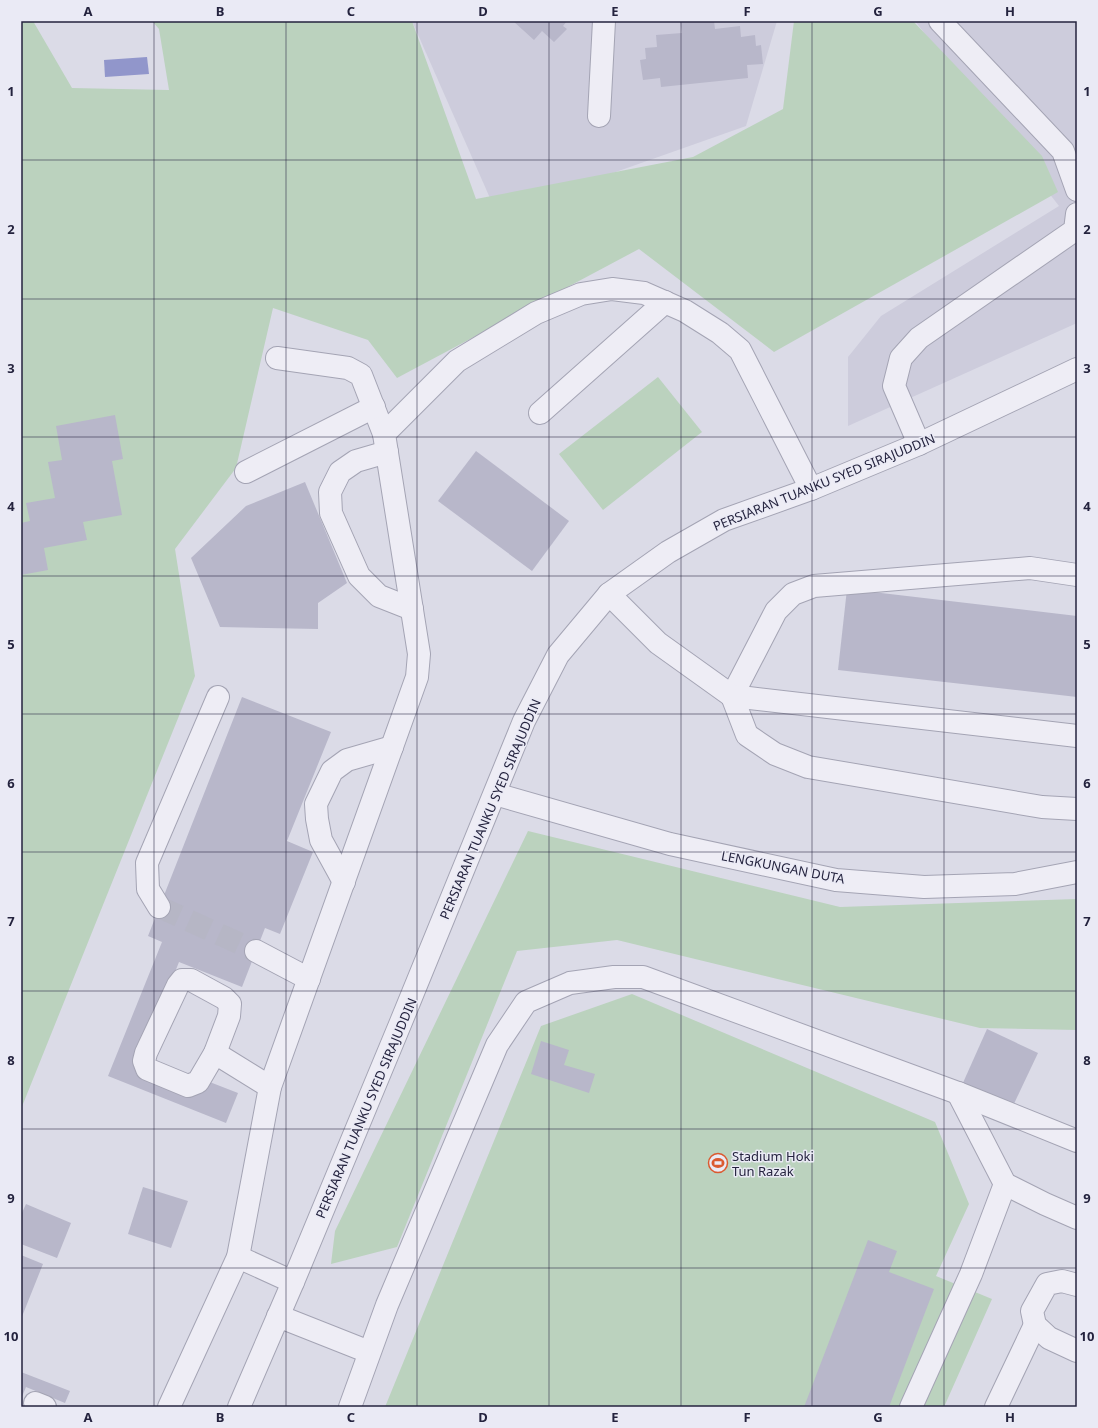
<svg xmlns="http://www.w3.org/2000/svg" width="1098" height="1428" font-family="'Noto Sans',sans-serif">
  <style>
    .built { fill: #cdccdc }
    .green { fill: #bbd2be }
    .water { fill: #9196cb }
    .building { fill: #b8b7ca }
    .lines { fill: none; stroke-linecap: round; stroke-linejoin: round }
    .minor-tunnel { stroke: #b6b6c5; stroke-width: 22; stroke-dasharray: 22 11; stroke-linecap: butt }
    .minor-casing { stroke: #a4a4b4; stroke-width: 24 }
    .minor { stroke: #eeedf5; stroke-width: 22 }
    .grid { fill: none; stroke: #24233e; stroke-width: 1; stroke-opacity: 0.55 }
    .labels { text-anchor: middle; stroke-width: 3; stroke-linejoin: round; paint-order: stroke }
    .street-label { font-size: 13px; fill: #24233e; stroke: #eaeaf5 }
    .poi-label { font-size: 13px; fill: #24233e; stroke: #eaeaf5; text-anchor: start }
    .neatline { fill: none; stroke: #24233e; stroke-width: 1.5 }
    .grid-label { font-size: 13px; text-anchor: middle; font-weight: bold; fill: #24233e }
  </style>
  <rect width="100%" height="100%" fill="#dbdbe7"/>
  <!-- built -->
  <g class="built">
    <polygon points="412,21 777,21 746,126 497,214"/>
    <polygon points="915,21 1077,21 1077,323 848,426 848,357 881,316 1059,206"/>
  </g>
  <!-- green -->
  <g class="green">
    <polygon points="21,21 33,21 72,88 169,90 159,29 152,21 412,21 476,199 693,157 783,109 794,21 913,21 1042,156 1058,192 774,352 639,249 397,378 368,340 273,308 236,468 175,549 195,676 21,1109"/>
    <polygon points="658,377 702,432 603,510 559,454"/>
    <polygon points="528,831 840,907 1077,899 1077,1030 980,1028 617,940 517,951 397,1247 331,1264 335,1231"/>
    <polygon points="632,994 935,1122 969,1204 936,1276 992,1299 944,1407 385,1407 541,1026"/>
  </g>
  <!-- water -->
  <polygon class="water" points="147,57 149,74 105,77 104,60"/>
  <!-- building -->
  <g class="building">
    <polygon points="513,21 567,21 563,26 567,29 554,42 542,31 534,40"/>
    <polygon points="680,21 714,21 715,29 740,26 741,37 755,35 756,46 761,45 763,64 747,65 748,78 661,87 660,78 643,80 640,60 646,59 645,48 657,47 656,35 682,33"/>
    <polygon points="115,415 123,459 112,461 122,515 83,522 87,540 44,548 48,570 21,575 21,523 30,521 26,503 55,498 48,462 62,460 56,426"/>
    <polygon points="476,451 569,521 532,571 438,501"/>
    <polygon points="305,482 347,583 318,603 318,629 220,627 191,558 246,506"/>
    <polygon points="847,589 1077,616 1077,697 838,670"/>
    <polygon points="242,697 331,732 287,841 313,852 280,934 265,928 242,987 179,962 136,1070 202,1079 238,1093 226,1123 108,1076 162,942 148,936"/>
    <polygon points="987,1029 1038,1053 1012,1108 962,1085"/>
    <polygon points="541,1041 569,1050 564,1065 595,1074 589,1093 531,1074"/>
    <polygon points="143,1187 188,1201 171,1248 128,1234"/>
    <polygon points="26,1204 71,1223 57,1258 21,1244 21,1215"/>
    <polygon points="868,1240 897,1251 889,1272 934,1289 889,1407 804,1407"/>
    <polygon points="21,1255 43,1264 21,1319"/>
    <polygon points="21,1372 70,1391 65,1403 26,1387 21,1399"/>
  </g>
  <g class="lines">
    <!-- minor-tunnel -->
    <polyline class="minor-tunnel" points="159,907 256,951"/>
    <!-- minor casing -->
    <g class="minor-casing">
      <g id="minor">
        <polyline points="940,21 1063,151 1077,190"/>
        <polyline points="599,116 604,21"/>
        <polyline points="277,358 348,368 361,375 384,434"/>
        <polyline points="540,413 665,302"/>
        <polyline points="919,444 894,386 901,358 919,338 1075,230 1077,214"/>
        <polyline points="387,452 356,461 340,472 330,492 331,513 359,576 379,596 412,609"/>
        <polyline points="246,472 374,407"/>
        <polyline points="1077,575 1030,568 814,586 793,594 776,611 732,696 747,735 775,754 808,767 1042,807 1077,809"/>
        <polyline points="609,594 658,643 732,696 1077,736"/>
        <polyline points="495,794 670,844 836,880 924,887 1015,884 1077,872"/>
        <polyline points="344,882 321,840 317,819 316,804 332,771 347,760 392,747"/>
        <polyline points="159,907 148,889 147,863 218,697"/>
        <polyline points="256,951 309,979"/>
        <polygon points="182,980 191,980 224,998 230,1004 229,1016 215,1053 198,1082 188,1086 147,1069 144,1061 146,1053 178,985"/>
        <polyline points="215,1053 270,1087"/>
        <polyline points="958,1093 1005,1184 1045,1204 1077,1218"/>
        <polyline points="238,1257 293,1282"/>
        <polyline points="1077,1285 1062,1281 1047,1284 1032,1311 1035,1325 1049,1338 1077,1351"/>
        <polyline points="278,1316 369,1352"/>
        <polyline points="35,1403 45,1407"/>
        <polyline points="169,1407 238,1257 270,1087 417,677 419,654 384,434 457,361 536,313 581,294 612,289 644,293 685,311 720,333 740,350 811,489"/>
        <polyline points="239,1407 293,1282 401,1022 524,721 558,655 609,594 668,552 724,520 811,489 919,444 1077,369"/>
        <polyline points="350,1407 387,1305 497,1045 526,1002 570,983 614,977 643,977 958,1093 1077,1141"/>
        <polyline points="911,1407 971,1274 1005,1184"/>
        <polyline points="996,1407 1035,1325"/>
      </g>
    </g>
    <!-- minor -->
    <use href="#minor" class="minor"/>
  </g>
  <!-- grid -->
  <path class="grid" d="M154 21V1407M286 21V1407M417 21V1407M549 21V1407M681 21V1407M812 21V1407M944 21V1407M21 160H1077M21 299H1077M21 437H1077M21 576H1077M21 714H1077M21 852H1077M21 991H1077M21 1129H1077M21 1268H1077"/>
  <!-- icons -->
  <defs>
    <g id="stadium-ring" transform="scale(1)"><circle r="9.5" fill="#eaeaf5" stroke="#db5a30" stroke-width="1.5"/><path d="M0-5a6.5 5 0 1 0 0 10a6.5 5 0 1 0 0-10ZM-3.5-1.8h7v3.6h-7Z" fill="#db5a30"/></g>
  </defs>
  <g fill-rule="evenodd">
    <use href="#stadium-ring" x="718" y="1163"/>
  </g>
  <g class="labels">
    <!-- street labels -->
    <g class="street-label">
      <text transform="translate(824 482) rotate(-22)" y="5">PERSIARAN TUANKU SYED SIRAJUDDIN</text>
      <text transform="translate(490 809) rotate(-67)" y="5">PERSIARAN TUANKU SYED SIRAJUDDIN</text>
      <text transform="translate(783 867) rotate(11)" y="5">LENGKUNGAN DUTA</text>
      <text transform="translate(366 1108) rotate(-67)" y="5">PERSIARAN TUANKU SYED SIRAJUDDIN</text>
    </g>
    <!-- poi labels -->
    <g class="poi-label">
      <text x="732" y="1161">Stadium Hoki<tspan x="732" dy="15">Tun Razak</tspan></text>
    </g>
  </g>
  <!-- border -->
  <rect width="1098" height="1428" fill="none" stroke="#eaeaf5" stroke-width="44"/>
  <rect x="22" y="22" width="1054" height="1384" class="neatline"/>
  <g class="grid-label">
    <text x="88" y="16">A</text>
    <text x="220" y="16">B</text>
    <text x="351" y="16">C</text>
    <text x="483" y="16">D</text>
    <text x="615" y="16">E</text>
    <text x="747" y="16">F</text>
    <text x="878" y="16">G</text>
    <text x="1010" y="16">H</text>
    <text x="11" y="96">1</text>
    <text x="1087" y="96">1</text>
    <text x="11" y="234">2</text>
    <text x="1087" y="234">2</text>
    <text x="11" y="373">3</text>
    <text x="1087" y="373">3</text>
    <text x="11" y="511">4</text>
    <text x="1087" y="511">4</text>
    <text x="11" y="649">5</text>
    <text x="1087" y="649">5</text>
    <text x="11" y="788">6</text>
    <text x="1087" y="788">6</text>
    <text x="11" y="926">7</text>
    <text x="1087" y="926">7</text>
    <text x="11" y="1065">8</text>
    <text x="1087" y="1065">8</text>
    <text x="11" y="1203">9</text>
    <text x="1087" y="1203">9</text>
    <text x="11" y="1341">10</text>
    <text x="1087" y="1341">10</text>
    <text x="88" y="1422">A</text>
    <text x="220" y="1422">B</text>
    <text x="351" y="1422">C</text>
    <text x="483" y="1422">D</text>
    <text x="615" y="1422">E</text>
    <text x="747" y="1422">F</text>
    <text x="878" y="1422">G</text>
    <text x="1010" y="1422">H</text>
  </g>
</svg>
